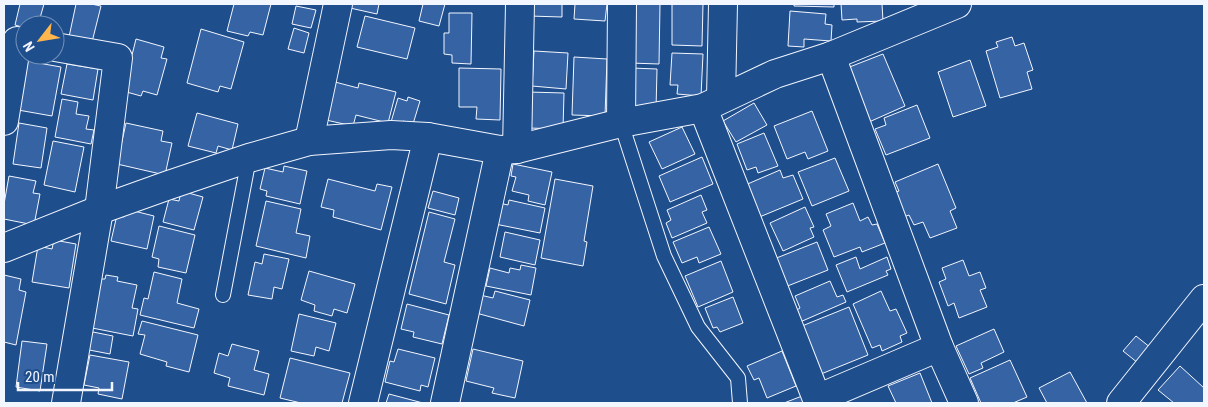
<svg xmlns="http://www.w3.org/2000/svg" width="1208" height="407" viewBox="0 0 1208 407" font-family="'Roboto Condensed',sans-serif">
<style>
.building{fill:#3563a3;stroke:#f2f6ff}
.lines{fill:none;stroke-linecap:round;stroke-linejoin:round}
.lane-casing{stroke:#f2f6ff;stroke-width:16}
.street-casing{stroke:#f2f6ff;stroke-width:30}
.lane{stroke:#1f4e8c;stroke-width:14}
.street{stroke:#1f4e8c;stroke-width:28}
</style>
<rect width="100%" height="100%" fill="#1f4e8c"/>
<g class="building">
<polygon points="20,4 44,4 38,25 25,25 25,28 15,25"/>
<polygon points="76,4 91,4 101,6 92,42 69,37"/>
<polygon points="234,4 271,4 263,35 250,32 248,36 227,31"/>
<polygon points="351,4 379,4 377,14 350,8"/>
<polygon points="423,4 445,4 439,26 419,21"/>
<polygon points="529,4 562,4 562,17 529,16"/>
<polygon points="575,4 607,4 605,21 574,19"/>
<polygon points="631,4 660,4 659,64 630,63"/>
<polygon points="672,4 703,4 702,46 672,45"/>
<polygon points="794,4 834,4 834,7 794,6"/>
<polygon points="841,4 882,4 883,21 857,22 857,19 842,20"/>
<polygon points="296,6 316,10 311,28 292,24"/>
<polygon points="790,11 826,14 825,24 832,25 831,41 804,39 804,47 788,46"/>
<polygon points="449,13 472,13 471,64 452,63 452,55 444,54 444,33 449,33"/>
<polygon points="365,16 415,28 407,59 357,47"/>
<polygon points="294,28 309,33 304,53 288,49"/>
<polygon points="201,29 244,42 231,89 220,86 218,92 187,83"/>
<polygon points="1012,37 1015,46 1024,43 1033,70 1027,72 1032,89 1000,98 986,51 998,47 996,42"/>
<polygon points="136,39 164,47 161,58 167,59 157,95 143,91 141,96 123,91"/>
<polygon points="534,51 568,53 566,89 532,86"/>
<polygon points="672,53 703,54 701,96 677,94 678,85 670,85"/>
<polygon points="883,54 905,106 869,122 847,68"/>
<polygon points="574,57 607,59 605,116 572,115"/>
<polygon points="970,60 986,106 953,117 938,72"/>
<polygon points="27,61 61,67 52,116 18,110"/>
<polygon points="67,64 98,69 93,100 61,94"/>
<polygon points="459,68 501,69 500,120 476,119 477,107 459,107"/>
<polygon points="631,68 657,69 656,110 631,109"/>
<polygon points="335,82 358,88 359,83 396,92 388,123 356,115 353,126 326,120"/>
<polygon points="528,92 564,93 563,129 528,128"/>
<polygon points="408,97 420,101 413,124 403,121 401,125 391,122 398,98 407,101"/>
<polygon points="62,99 78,102 76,114 89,116 86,129 94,130 91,144 55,137"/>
<polygon points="754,103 767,125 736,142 723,121"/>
<polygon points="917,105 930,138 886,155 875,129 886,125 884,118"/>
<polygon points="812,111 828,151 808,159 805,152 787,159 774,126"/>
<polygon points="197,113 238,124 232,150 218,146 216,153 188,146"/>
<polygon points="19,123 47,128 41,168 13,164"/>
<polygon points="126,123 163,131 161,141 172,143 165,175 117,164"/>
<polygon points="682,127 695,154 662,169 649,142"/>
<polygon points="764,133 778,166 758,173 756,167 747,170 737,144"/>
<polygon points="53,141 84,147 75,192 44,185"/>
<polygon points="702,157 713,184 670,202 659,176"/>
<polygon points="835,158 849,191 812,206 798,172"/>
<polygon points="513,164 552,172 545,205 528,201 529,195 512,191 516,177 511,176"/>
<polygon points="938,164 956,208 950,211 957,228 930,238 923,222 914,225 909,215 901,218 891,194 899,191 895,182"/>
<polygon points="284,166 307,171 300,204 266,196 267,191 260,189 265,168 283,172"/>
<polygon points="780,170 783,178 793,175 803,199 757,218 743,186"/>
<polygon points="9,176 36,181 33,193 40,194 34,225 4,219 4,204"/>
<polygon points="328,179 375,191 377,184 392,187 381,230 333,217 334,210 321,207"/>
<polygon points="555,179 593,186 584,241 587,242 583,266 541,258"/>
<polygon points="181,191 203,197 194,230 163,222 169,199 179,201"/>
<polygon points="433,191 459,198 455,215 428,208"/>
<polygon points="701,195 707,210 702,212 707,223 672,238 666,223 671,220 667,210"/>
<polygon points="509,200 545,208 540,233 495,224 499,203 508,205"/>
<polygon points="266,201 301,209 296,233 310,236 306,258 256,246"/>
<polygon points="853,203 860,221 868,217 872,225 877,224 885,243 862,252 860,247 834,257 823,230 831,226 826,214"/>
<polygon points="805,207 814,227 810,228 814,237 783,251 770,223"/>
<polygon points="126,209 154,216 147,249 111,241 117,215 124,217"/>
<polygon points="429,212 455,219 444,262 455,265 446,304 409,294"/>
<polygon points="159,226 195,235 186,273 158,267 159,259 152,257"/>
<polygon points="709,227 721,254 699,263 697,257 682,263 673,242"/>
<polygon points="505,232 540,240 535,265 500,257"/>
<polygon points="54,240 76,244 69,288 32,282 38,246 52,249"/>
<polygon points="817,242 828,270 785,287 774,259"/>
<polygon points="264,254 289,259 282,289 274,287 272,299 248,295 255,262 262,264"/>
<polygon points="856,257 860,269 887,257 891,269 886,271 888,275 847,292 836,265"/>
<polygon points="963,260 969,276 980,272 986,288 980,290 987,307 959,318 954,303 948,306 939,282 946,279 942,268"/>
<polygon points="721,261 733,292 698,307 685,276"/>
<polygon points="521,265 536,268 531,295 486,286 490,268 509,273 510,268 520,270"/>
<polygon points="309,271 355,284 347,313 334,309 332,316 314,311 315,305 301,300"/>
<polygon points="154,272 182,279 177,303 199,309 194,328 140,315 144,298 148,299"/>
<polygon points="4,275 21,279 19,290 26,292 16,345 4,342"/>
<polygon points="106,275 118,277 117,281 137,285 132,308 138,309 133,336 87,327 101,279 105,279"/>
<polygon points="830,281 837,297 843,295 846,302 800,322 795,311 800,308 795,296"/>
<polygon points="495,291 530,300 524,326 476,313 480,295 493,298"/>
<polygon points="881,291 890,311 896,309 907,333 900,336 902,342 882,351 880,345 872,348 853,304"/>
<polygon points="733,297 743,323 720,332 717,327 713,328 705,308"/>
<polygon points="407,304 449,315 442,344 413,337 414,332 401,329"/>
<polygon points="849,307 868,355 821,374 802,326"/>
<polygon points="299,314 336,323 329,351 316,347 314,356 291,351"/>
<polygon points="142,321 198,335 189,372 166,366 167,362 140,354 145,335 138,334"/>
<polygon points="994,329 1004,352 981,363 983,368 969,374 956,346"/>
<polygon points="88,331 113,336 110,354 84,349"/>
<polygon points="1136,336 1151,348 1138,363 1123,351"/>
<polygon points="22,341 47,344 40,391 16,387"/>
<polygon points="232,344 259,351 254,370 269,374 264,395 228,386 230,378 214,373 219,353 228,356"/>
<polygon points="398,349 435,358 428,387 421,385 420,391 385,382 390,361 394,362"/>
<polygon points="473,349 523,361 515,398 492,393 494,388 466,381"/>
<polygon points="782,351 796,386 767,398 759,378 754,380 747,366"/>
<polygon points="90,355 129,362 122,399 98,394 99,388 84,385"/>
<polygon points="290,358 350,373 342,403 301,403 280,398"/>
<polygon points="1010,360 1027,397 1013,403 981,403 970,378"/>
<polygon points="1180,366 1204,388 1204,403 1174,403 1158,390"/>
<polygon points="1070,372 1087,403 1047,403 1039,388"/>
<polygon points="920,373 932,403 896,403 888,386"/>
<polygon points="389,394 423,403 386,403"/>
<polygon points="802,396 805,403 784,403"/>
</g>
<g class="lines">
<g class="lane-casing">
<g id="lane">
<polyline points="621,123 664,256 698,327 738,378 740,403"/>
<polyline points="223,295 249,158"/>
</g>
</g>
<g class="street-casing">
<g id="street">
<polyline points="55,47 118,58 99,210 66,403"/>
<polyline points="831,56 939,347 964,403"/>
<polyline points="721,98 723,4"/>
<polyline points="703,108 817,399 939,347"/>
<polyline points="4,121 17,41"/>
<polyline points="621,123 622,4"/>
<polyline points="309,141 338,4"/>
<polyline points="517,149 520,4"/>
<polyline points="4,248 99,210 169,185 249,158 309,141 391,135 428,137 500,150 517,149 621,123 703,108 775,74 831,56 957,4"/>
<polyline points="363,403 428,137"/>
<polyline points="445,403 500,150"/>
<polyline points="1121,403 1204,299"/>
</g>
</g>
<use href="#lane" class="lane"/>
<use href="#street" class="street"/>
</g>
<rect width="1208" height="407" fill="none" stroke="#f2f6ff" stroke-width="10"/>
<g transform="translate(40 40) rotate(239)"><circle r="24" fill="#1f4e8c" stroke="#7391ba"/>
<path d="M0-4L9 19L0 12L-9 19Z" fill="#ffb74d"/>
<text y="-8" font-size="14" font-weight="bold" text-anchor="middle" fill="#f2f6ff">N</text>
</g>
<path d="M18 382v8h94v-8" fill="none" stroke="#f2f6ff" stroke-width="2.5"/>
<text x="25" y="382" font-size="15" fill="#f2f6ff" stroke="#1f4e8c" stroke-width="4" paint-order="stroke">20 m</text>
</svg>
